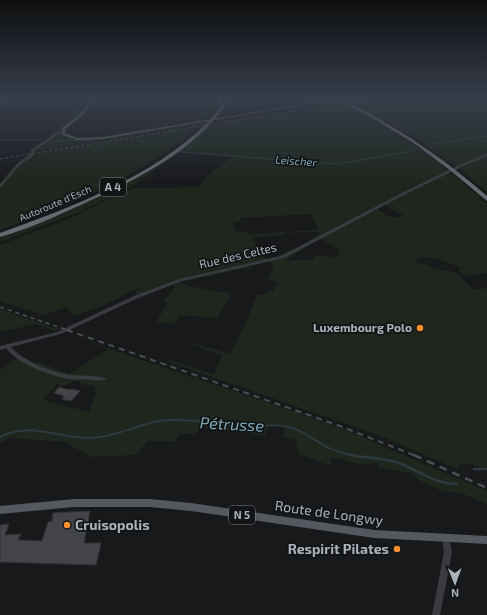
<svg xmlns="http://www.w3.org/2000/svg" width="487" height="615" viewBox="0 0 487 615" font-family="'Exo 2',sans-serif">
<style>
.green{fill:#1e261d;fill-rule:evenodd}
.lines{fill:none;stroke-linecap:round;stroke-linejoin:round}
.stream-far2{stroke:#2d3b40;stroke-width:1}
.stream-far1{stroke:#2d3b40;stroke-width:2}
.stream{stroke:#2d3b40;stroke-width:2.5}
.building{fill:#424448;stroke:#323337}
.minor{fill:#393b40;fill-rule:evenodd}
.major{fill:#54595f;fill-rule:evenodd}
.highway{fill:#646a71;fill-rule:evenodd}
.rail-far3{stroke:#4c5055;stroke-width:1;stroke-dasharray:3 2.5;stroke-linecap:butt}
.rail-far2{stroke:#4c5055;stroke-width:1.5;stroke-dasharray:4.5 3.5;stroke-linecap:butt}
.rail-far1{stroke:#4c5055;stroke-width:2;stroke-dasharray:6 5;stroke-linecap:butt}
.rail{stroke:#4c5055;stroke-width:2.5;stroke-dasharray:8 6;stroke-linecap:butt}
.poi-dot{fill:#ff8f2c;stroke:#131416;stroke-width:1.5}
.labels{text-anchor:middle;stroke-width:3.5;stroke-linejoin:round;paint-order:stroke}
.far-street-label{font-size:10px;fill:#a9b2bb;stroke:#131416}
.far-water-label{font-size:11px;font-style:italic;fill:#7ea9b9;stroke:#131416}
.shield{fill:#131416;stroke:#7c838a;stroke-width:1}
.shield-label{font-size:11px;font-weight:bold;fill:#a9b2bb}
.street-label{font-size:12px;fill:#a9b2bb;stroke:#131416}
.poi-label{font-size:12px;font-weight:bold;fill:#a9b2bb;stroke:#131416;text-anchor:end}
.near-street-label{font-size:14px;fill:#a9b2bb;stroke:#131416}
.near-poi-label{font-size:14px;font-weight:bold;fill:#a9b2bb;stroke:#131416;text-anchor:start}
.near-water-label{font-size:16px;font-style:italic;fill:#7ea9b9;stroke:#131416}
</style>
<rect width="100%" height="100%" fill="#18191b"/>
<g class="green">
<path d="M214,98H219V100C176,163 70,206 0,230V184L11,169L28,155L189,127L192,126L27,153L40,145L77,114H68C77,113 82,107 90,106C84,114 68,124 67,131C73,139 84,138 93,138L195,121L202,112H206Z"/>
<polygon points="346,98 362,98 351,99 356,101 377,98 487,98 487,192 458,168 417,139"/>
<path d="M339,104L349,111L341,104H346C398,131 444,164 487,204V273L465,276L458,271L460,267C447,263 426,252 413,261L430,266L429,267L456,273L474,290L487,288V470L472,464L459,465L457,469L378,435L166,361L169,360L214,374L222,355L193,345V343L230,354L244,326L257,295H262L268,291H273L278,282L267,280L274,266L270,262L248,266L253,267L249,269L239,288L248,269L246,268L178,283L204,289L234,294L229,293L230,297L217,318L180,315L175,324L156,322L168,303L164,302L175,286L172,283L136,297V291L149,283L106,304L74,316L66,307L43,315L0,301V245L73,217L127,190L137,188L198,187L213,171L232,157L179,152L136,184L117,194L82,211L0,242V238L97,198L139,175L175,152L209,125ZM384,205L403,215C395,221 384,214 377,209ZM311,214L318,230L249,234L243,231H235L233,222L240,221V218ZM320,232L321,233L297,248L270,259L266,258L252,238L284,235V233ZM320,238L338,249L340,253L336,257L315,255L313,259L288,261L289,258Z"/>
<polygon points="0,309 52,327 60,329 54,331 36,324 0,332"/>
<path d="M66,332L125,354L339,427L487,491V504L461,493L444,492L418,480L412,473L378,468L377,463L359,464L331,457V466L298,454L296,440L283,437L285,426H268L265,436L202,427L194,434H180L175,442L148,441L135,455L91,457L65,442L10,438L0,443V370L18,357L35,364L38,362L69,374L108,349ZM78,380L81,386L86,384L94,386L96,393L89,412L43,400L57,384L63,386Z"/>
</g>
<g class="lines">
<g class="stream-far2">
<polyline points="0,140 41,140"/>
<polyline points="51,141 94,140"/>
<polyline points="434,144 487,136"/>
<polyline points="98,145 110,143"/>
<polyline points="179,152 338,164 412,151"/>
</g>
<path class="stream-far1" d="M0,437C30,421 60,439 92,438C116,437 136,425 159,421C186,417 214,425 241,426C255,427 270,424 284,426C300,428 313,440 327,447C336,452 346,454 356,456"/>
<g class="stream">
<path d="M350,455C366,458 383,458 399,463C419,471 435,484 457,484"/>
<polyline points="474,469 487,469"/>
</g>
</g>
<g class="building">
<polygon points="59,387 69,390 70,389 80,391 71,401 62,399 64,396 54,393"/>
<polygon points="90,511 84,543 101,543 96,565 0,562 0,525 9,524 5,535 21,534 18,540 42,541 48,522 52,521 53,513"/>
</g>
<g class="lines">
<g class="minor">
<polygon points="62,131 63,132 63,133 57,135 34,151 33,156 21,164 1,187 0,187 0,184 19,162 30,155 31,150 55,133"/>
<path d="M487,154V156L461,167L404,195L284,258L182,281L138,298L61,334L11,347C21,360 54,373 70,375C82,376 94,375 105,378L106,379L105,380C101,381 97,380 93,380C85,379 78,380 70,379C53,377 16,363 6,348L0,350V346L57,332L134,296L179,279L281,256L402,193L459,165Z"/>
<polygon points="446,535 449,537 452,552 440,615 432,615 444,552 442,539 443,537"/>
</g>
<g class="major">
<polygon points="0,98 13,98 0,100"/>
<polygon points="93,98 96,98 83,115 65,129 65,133 77,138 103,137 339,98 345,98 103,139 77,140 62,135 62,128 81,113"/>
<polygon points="74,499 150,499 191,503 374,530 487,536 487,544 374,538 191,511 150,507 74,507 0,514 0,506"/>
</g>
<g class="highway">
<polygon points="219,98 223,98 221,105 219,106 217,105"/>
<path d="M227,98H231C225,106 219,115 212,122C179,160 119,188 74,208C50,219 25,230 0,237V233C72,207 153,177 208,122C215,114 221,106 227,98Z"/>
<path d="M335,98C344,97 355,106 363,110C408,134 449,163 487,196V201L451,171L415,144L376,120Z"/>
</g>
<polyline class="rail-far3" points="0,159 372,98"/>
<polyline class="rail-far2" points="0,307 70,331"/>
<polyline class="rail-far1" points="67,330 340,426 416,456"/>
<polyline class="rail" points="414,455 487,488"/>
</g>
<linearGradient id="sky" x2="0" y2="1"><stop stop-color="#0d0e0f"/><stop offset="0.53" stop-color="#373e4a"/><stop offset="1" stop-color="#373e4a" stop-opacity="0"/></linearGradient>
<rect width="487" height="184" fill="url(#sky)"/>
<g class="poi-dot">
<circle cx="420" cy="328" r="4"/>
<circle cx="67" cy="525" r="4"/>
<circle cx="397" cy="549" r="4"/>
</g>
<g class="labels">
<g class="far-street-label">
<text transform="translate(55 203) rotate(-23)" y="4">Autoroute d'Esch</text>
</g>
<g class="far-water-label">
<text transform="translate(296 161) rotate(4)" y="4">Leischer</text>
</g>
<g class="shield">
<rect x="100" y="178" width="26" height="18" rx="3"/>
<rect x="229" y="506" width="26" height="18" rx="3"/>
</g>
<g class="shield-label">
<text x="113" y="191">A 4</text>
<text x="242" y="519">N 5</text>
</g>
<g class="street-label">
<text transform="translate(238 256) rotate(-13)" y="4">Rue des Celtes</text>
</g>
<g class="poi-label">
<text x="412" y="332">Luxembourg Polo</text>
</g>
<g class="near-street-label">
<text transform="translate(329 513) rotate(8)" y="5">Route de Longwy</text>
</g>
<g class="near-poi-label">
<text x="75" y="530">Cruisopolis</text>
<text x="389" y="554" text-anchor="end">Respirit Pilates</text>
</g>
<g class="near-water-label">
<text transform="translate(232 424) rotate(3)" y="6">Pétrusse</text>
</g>
</g>
<g transform="translate(455 583) rotate(179)" stroke="#131416" stroke-width="3" paint-order="stroke">
<path d="M0-3L7 15L0 10L-7 15Z" fill="#a9b2bb"/>
<text y="-6" font-size="11" font-weight="bold" text-anchor="middle" fill="#a9b2bb">N</text>
</g>
</svg>
